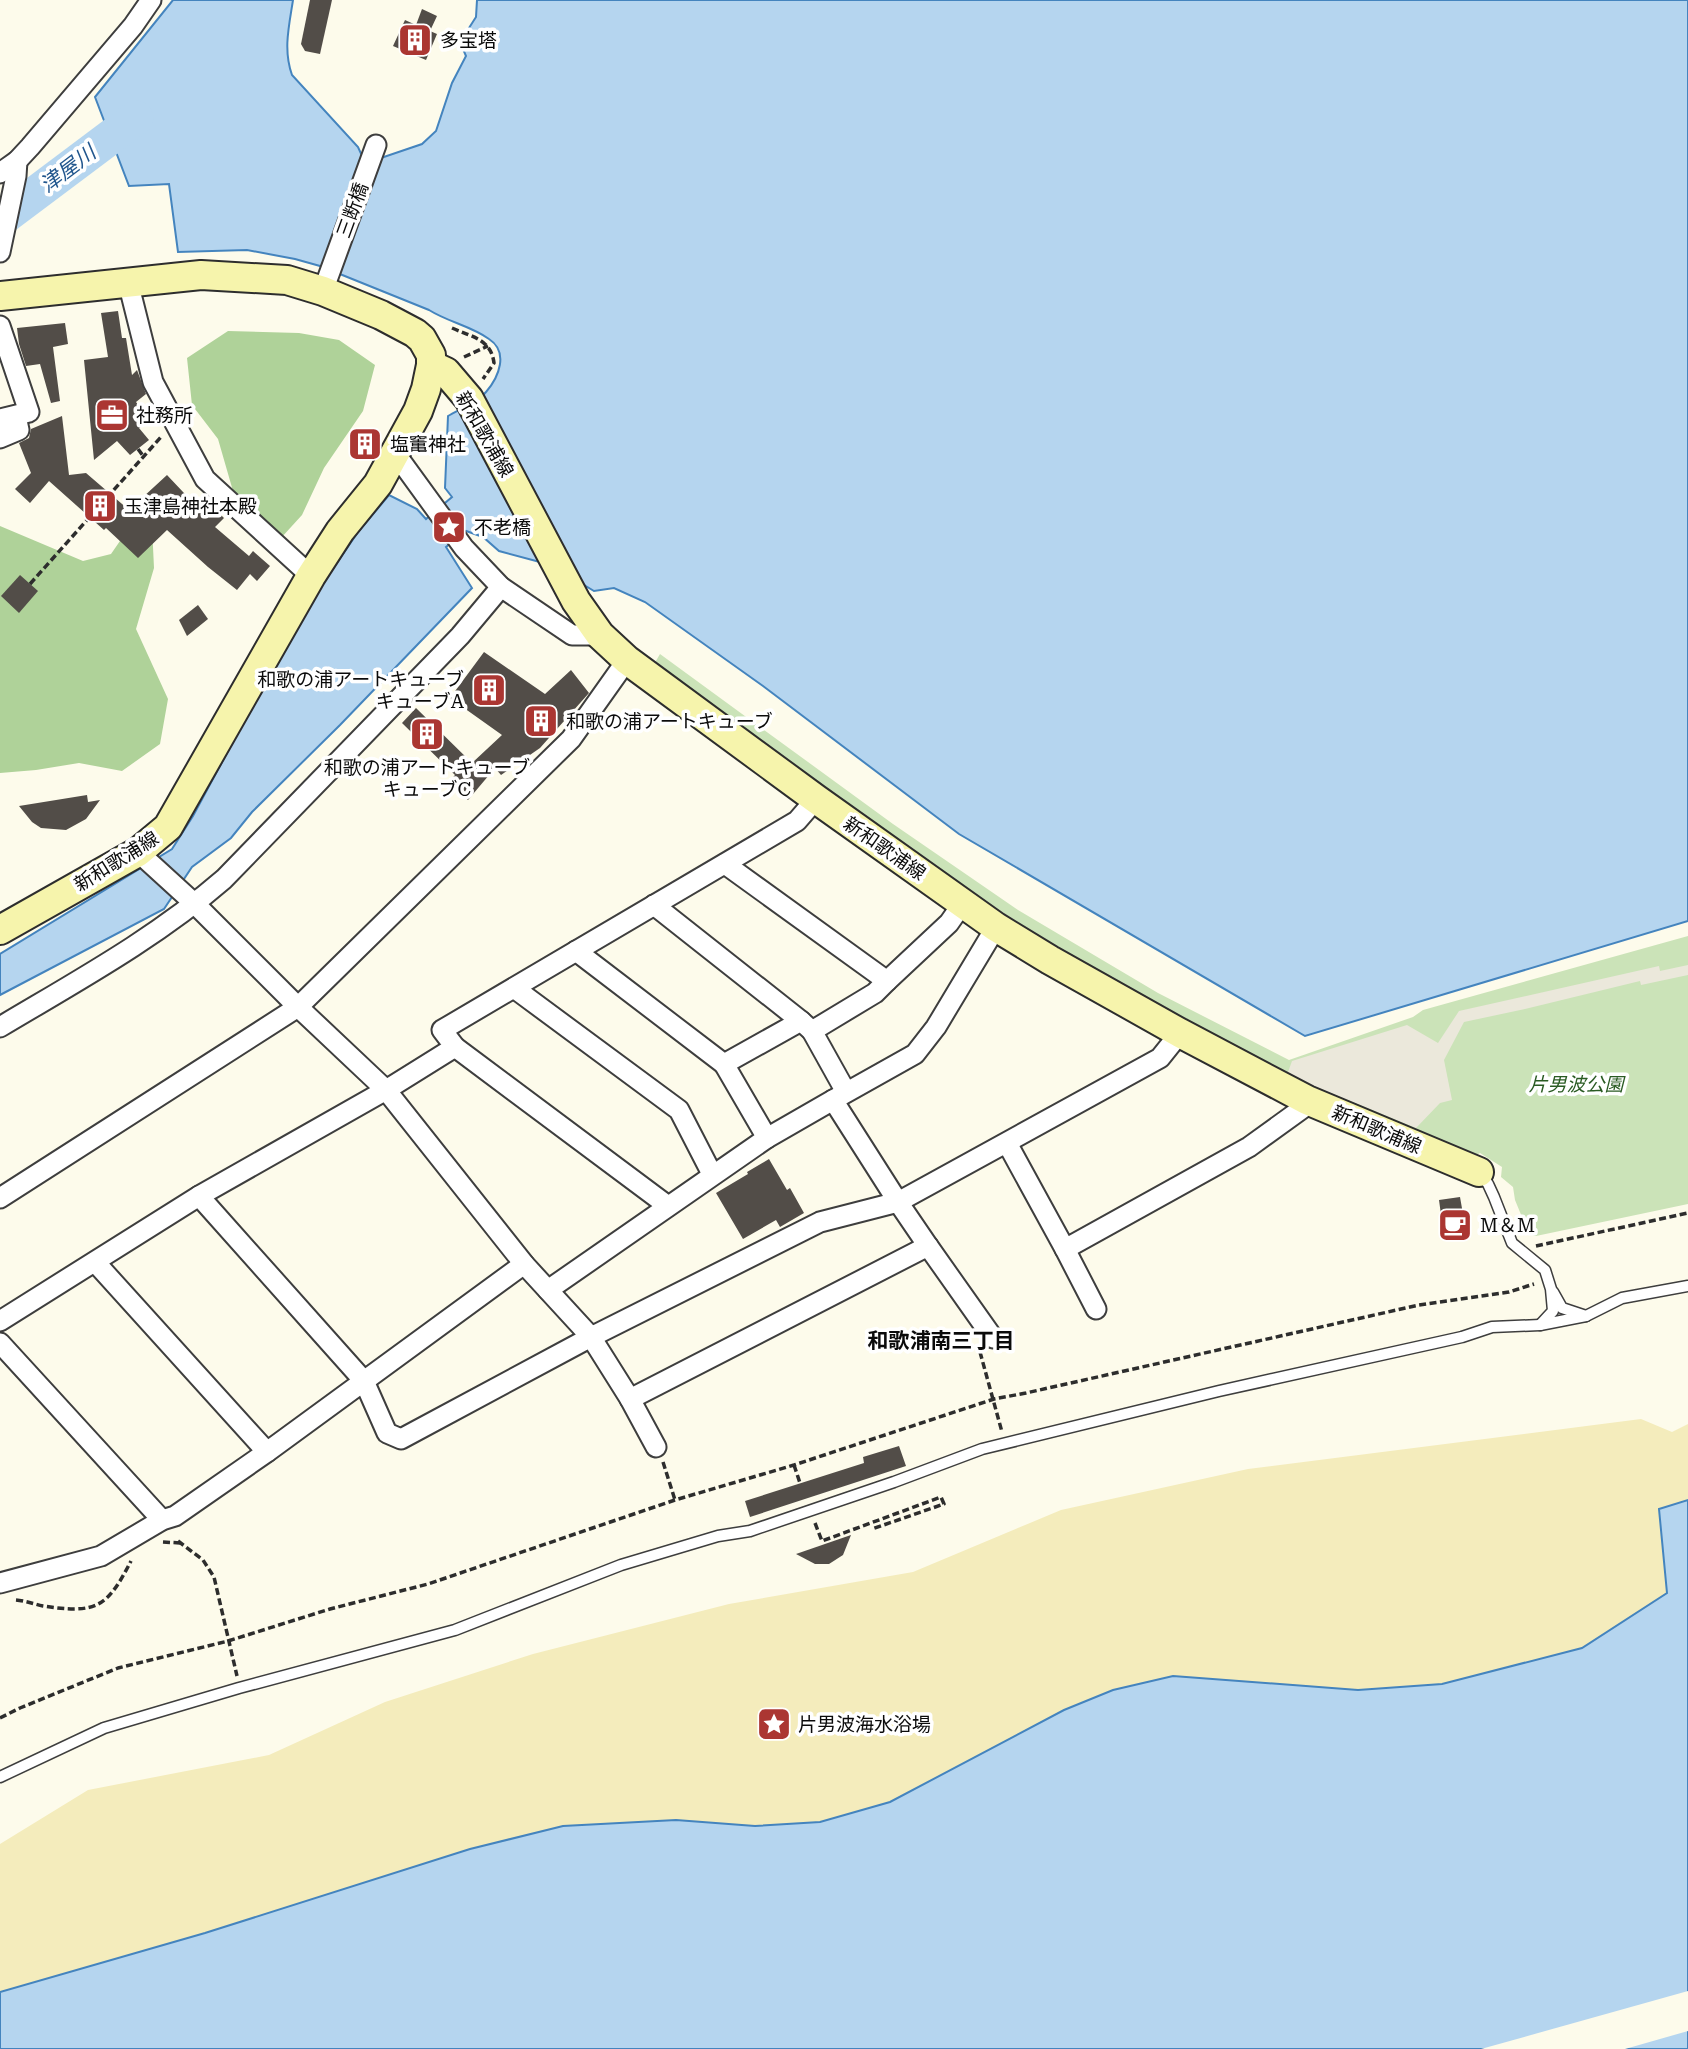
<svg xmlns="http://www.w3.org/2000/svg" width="1688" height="2049" viewBox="0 0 1688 2049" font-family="'Roboto Serif','Noto Sans JP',serif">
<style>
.green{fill:#cbe3b8}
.forest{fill:#afd299}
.sand{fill:#f4ecbc}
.plaza{fill:#ebe8db}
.water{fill:#b5d5ef;stroke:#4484be;stroke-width:2}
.pier{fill:#fdfbeb}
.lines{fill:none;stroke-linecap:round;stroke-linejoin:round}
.river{stroke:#b5d5ef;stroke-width:35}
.building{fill:#524d48}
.lane-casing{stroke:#3e3e3e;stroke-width:13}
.street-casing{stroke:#3e3e3e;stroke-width:23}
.secondary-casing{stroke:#2d2d2d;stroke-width:32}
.path{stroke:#2d2d2d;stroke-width:3.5;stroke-dasharray:7 3.5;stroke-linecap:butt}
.lane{stroke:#fff;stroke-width:10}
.street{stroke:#fff;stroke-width:19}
.secondary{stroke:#f6f4ac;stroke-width:28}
.labels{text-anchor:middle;stroke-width:7;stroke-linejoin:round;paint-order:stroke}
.poi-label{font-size:19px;fill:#0b0b0b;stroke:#fff;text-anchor:start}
.street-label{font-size:19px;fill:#0b0b0b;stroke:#fff}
.park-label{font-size:19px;font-style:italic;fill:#2a5b23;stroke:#fff}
.water-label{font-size:21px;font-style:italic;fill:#22578e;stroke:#fff}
.neighbourhood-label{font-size:21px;font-weight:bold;fill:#0b0b0b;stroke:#fff}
</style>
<rect width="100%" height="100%" fill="#fdfbeb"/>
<polygon class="green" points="660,654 893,824 1018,910 1158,993 1289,1060 1413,1017 1423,1010 1688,936 1688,1204 1536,1236 1529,1234 1515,1200 1513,1187 1501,1177 1502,1167 1480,1153 1474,1156 1282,1076 1055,946 966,889 653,666"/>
<g class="forest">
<polygon points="228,331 299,333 339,340 375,365 363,411 324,468 302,515 281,538 235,498 218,439 192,405 187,358"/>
<polygon points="0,526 83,561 111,554 129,528 152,526 154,568 136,629 168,699 160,744 122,771 79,763 36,770 0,773"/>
</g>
<polygon class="sand" points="1641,1419 1672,1432 1688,1424 1688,1665 995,1800 0,2023 0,1844 88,1790 269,1755 385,1702 533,1654 729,1604 913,1572 1061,1510 1248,1469"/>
<polygon class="plaza" points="1688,965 1688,975 1641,985 1640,981 1525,1009 1464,1022 1444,1060 1452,1100 1440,1103 1416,1128 1287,1075 1292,1061 1407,1025 1438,1043 1459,1011 1659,966 1660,971"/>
<g class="water">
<path d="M173,0H293C289,26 283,50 292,75L358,147L363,158L378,159L422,144L436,131L452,83L466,56L460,42L476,17L477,0H1688V921L1305,1036L959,834L763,686L645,602L614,588L594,591L551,565L499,551L483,537L466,531L446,547L472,588L340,725L252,812L231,838L192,867L164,909L0,995V954L172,849L193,816L300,617L358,532L389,495L417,509L426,519L452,497L445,488L448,416C460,409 477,402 486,392C499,377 509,352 489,339C471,326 448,322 429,310L320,266L295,259L247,250L178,252L169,184L129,186L95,97Z"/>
<polygon points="1688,1500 1688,2049 0,2049 0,1992 205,1933 470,1849 563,1826 676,1820 755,1826 820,1822 890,1802 1064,1710 1113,1690 1173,1676 1358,1690 1442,1684 1582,1648 1667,1593 1659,1509"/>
</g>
<polygon class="pier" points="1688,1991 1688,2031 1625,2049 1481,2049"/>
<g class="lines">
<polyline class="river" points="0,220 136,118"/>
</g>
<g class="building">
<polygon points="310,0 332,0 320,54 305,51 301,44"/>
<polygon points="422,9 437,16 430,31 437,34 426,60 393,46 405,20 416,25"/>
<polygon points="118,311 122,338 126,338 132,375 137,370 146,394 136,402 149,421 139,428 149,440 130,455 117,441 94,460 84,360 108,357 101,313"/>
<polygon points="65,323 68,344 53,347 60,401 51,403 40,364 26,366 19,344 17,328"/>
<polygon points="62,416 69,475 86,473 129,510 167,475 200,510 208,502 224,518 215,527 249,556 253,551 270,566 257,581 250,574 237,590 208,567 167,530 138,558 106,528 104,530 49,481 30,503 15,489 31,473 19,443 29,438 31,429"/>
<polygon points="364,431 378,441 366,457 352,446"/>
<polygon points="20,575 38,591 19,613 1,596"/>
<polygon points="198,605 208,619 187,636 179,620"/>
<polygon points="484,652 545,694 571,670 589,693 540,748 501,775 495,768 468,800 448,783 455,775 402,723 416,708 472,763 502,735 450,698"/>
<polygon points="87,795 88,802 100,800 86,819 66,830 41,828 32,822 19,806"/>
<polygon points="769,1159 787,1190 790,1188 804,1213 780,1227 776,1220 743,1239 716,1193 748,1174 747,1172"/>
<polygon points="1460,1197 1463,1214 1467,1213 1470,1232 1444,1237 1439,1200"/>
<polygon points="899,1446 906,1466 750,1517 745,1501 864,1463 863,1457"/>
<polygon points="851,1535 843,1555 829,1564 815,1564 796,1554"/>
</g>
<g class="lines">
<g class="lane-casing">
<g id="lane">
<polyline points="1480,1172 1488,1184 1494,1197 1512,1243 1545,1270 1551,1289 1553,1311 1540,1325 1586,1316"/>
<polyline points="1553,1292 1562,1308 1586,1316 1622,1298 1688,1286"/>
<polyline points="0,1777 104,1728 239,1688 455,1630 621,1565 718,1536 750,1531 894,1482 982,1449 1219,1391 1462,1337 1492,1327 1540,1325"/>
</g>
</g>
<g class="street-casing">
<g id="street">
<polyline points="0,173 17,161 30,147 133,26 151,0"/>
<polyline points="0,252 16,176 17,161"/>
<polyline points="128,282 153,382 205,479 311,576"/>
<polyline points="323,291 376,145"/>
<polyline points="0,326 29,412 0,419"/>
<polyline points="0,438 19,430 16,416"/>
<polyline points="501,587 572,635 600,635"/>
<polyline points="138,852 195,904 298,1007 386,1090 524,1264 591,1337 820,1222 898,1202 1160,1058 1180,1033"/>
<polyline points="725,864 887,981 949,923 963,903"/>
<polyline points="654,905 801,1021"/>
<polyline points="576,951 724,1064 801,1021 812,1031 875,993 887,981"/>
<polyline points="514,988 679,1110 712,1174"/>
<path d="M0,1027C77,981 156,938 224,879L460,636L501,587L464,548L395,453"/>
<polyline points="812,1031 846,1092"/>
<polyline points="455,1047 668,1206"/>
<polyline points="833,1100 915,1054 936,1027 996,927"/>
<polyline points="1007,1143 1065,1249 1249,1147 1303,1108 1307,1100"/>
<polyline points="199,1196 364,1381 387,1433 401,1439 591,1337 630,1399 656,1447"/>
<polyline points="0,1198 298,1007 571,739 627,660"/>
<polyline points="928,1246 993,1338"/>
<polyline points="1065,1249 1096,1309"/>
<polyline points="95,1262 267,1452"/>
<polyline points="548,1290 767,1138 724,1064"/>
<polyline points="0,1321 199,1196 386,1090 455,1047 442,1030 797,821 816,799"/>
<polyline points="0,1343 162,1520"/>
<polyline points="630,1399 928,1246 898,1202 833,1100 767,1138"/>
<polyline points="0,1583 101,1556 162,1520 175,1516 267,1452 524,1264"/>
</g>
</g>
<g class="secondary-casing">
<g id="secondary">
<polyline points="0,296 201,275 287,280 323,291 381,315 415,333 422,339 431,355 431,365 426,389 418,411 395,453 378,484 340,531 311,576 168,827 138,852 0,930"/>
<polyline points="431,365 446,372 469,399 576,601 600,635 627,660 816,799 996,927 1050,960 1180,1033 1307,1100 1479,1172"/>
</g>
</g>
<g class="path">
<path d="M452,328C472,337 491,339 494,363L483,379"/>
<polyline points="464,357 488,346"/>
<polyline points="138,449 144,457"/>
<polyline points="30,584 161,437"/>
<polyline points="1536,1246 1688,1213"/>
<polyline points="980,1352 1002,1432"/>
<polyline points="663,1462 675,1500"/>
<polyline points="794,1465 800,1483"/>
<polyline points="815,1523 822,1541 941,1497 944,1504 872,1529"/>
<polyline points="178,1541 203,1560 214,1577 237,1676"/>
<polyline points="163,1542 180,1543"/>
<path d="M16,1600C26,1601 34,1604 43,1606C96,1614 107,1608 131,1561"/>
<polyline points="0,1718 20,1708 118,1668 228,1641 330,1609 428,1584 675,1500 794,1465 994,1399 1026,1393 1419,1305 1509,1292 1534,1284"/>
</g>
<use href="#lane" class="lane"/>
<use href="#street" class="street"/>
<use href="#secondary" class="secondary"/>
</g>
<defs>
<g id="building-square" transform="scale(1.75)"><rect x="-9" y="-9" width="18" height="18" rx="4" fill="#ab3632" stroke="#fff"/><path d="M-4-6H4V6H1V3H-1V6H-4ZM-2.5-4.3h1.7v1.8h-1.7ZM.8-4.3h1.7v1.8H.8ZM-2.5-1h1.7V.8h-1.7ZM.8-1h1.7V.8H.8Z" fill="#fff"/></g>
<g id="office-square" transform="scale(1.75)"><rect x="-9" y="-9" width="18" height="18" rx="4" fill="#ab3632" stroke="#fff"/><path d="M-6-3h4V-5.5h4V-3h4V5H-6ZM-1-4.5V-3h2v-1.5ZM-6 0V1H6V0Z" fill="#fff"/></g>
<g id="sight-square" transform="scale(1.75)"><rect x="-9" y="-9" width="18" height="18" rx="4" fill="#ab3632" stroke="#fff"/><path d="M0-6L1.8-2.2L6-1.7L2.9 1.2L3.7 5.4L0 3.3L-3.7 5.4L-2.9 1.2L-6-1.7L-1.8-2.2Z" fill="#fff"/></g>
<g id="cafe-square" transform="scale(1.75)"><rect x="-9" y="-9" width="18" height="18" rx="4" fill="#ab3632" stroke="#fff"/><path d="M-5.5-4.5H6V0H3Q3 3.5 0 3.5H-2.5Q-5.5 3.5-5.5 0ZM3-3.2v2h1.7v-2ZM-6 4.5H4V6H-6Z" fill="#fff"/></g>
</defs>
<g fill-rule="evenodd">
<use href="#building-square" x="415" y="40"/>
<use href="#office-square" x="112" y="415"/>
<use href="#building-square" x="365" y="444"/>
<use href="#building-square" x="100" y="506"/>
<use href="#sight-square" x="449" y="527"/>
<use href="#building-square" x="489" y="690"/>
<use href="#building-square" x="541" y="721"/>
<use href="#building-square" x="427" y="734"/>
<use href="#cafe-square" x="1455" y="1225"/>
<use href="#sight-square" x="774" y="1724"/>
</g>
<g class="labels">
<g class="poi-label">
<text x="440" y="47">多宝塔</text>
<text x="136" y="422">社務所</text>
<text x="390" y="451">塩竃神社</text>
<text x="124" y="513">玉津島神社本殿</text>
<text x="474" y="534">不老橋</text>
<text x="464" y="686" text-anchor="end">和歌の浦アートキューブ<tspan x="464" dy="22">キューブA</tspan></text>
<text x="566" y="728">和歌の浦アートキューブ</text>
<text x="427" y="774" text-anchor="middle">和歌の浦アートキューブ<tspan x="427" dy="22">キューブC</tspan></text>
<text x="1480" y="1232">M＆M</text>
<text x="798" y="1731">片男波海水浴場</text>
</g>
<g class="street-label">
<text transform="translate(352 210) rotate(-70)" y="7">三断橋</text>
<text transform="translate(485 434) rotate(60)" y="7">新和歌浦線</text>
<text transform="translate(885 848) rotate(35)" y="7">新和歌浦線</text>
<text transform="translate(116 861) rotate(-32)" y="7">新和歌浦線</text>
<text transform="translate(1377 1129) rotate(23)" y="7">新和歌浦線</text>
</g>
<g class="park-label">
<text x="1576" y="1091">片男波公園</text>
</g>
<g class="water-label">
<text transform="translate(68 169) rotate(-37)" y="7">津屋川</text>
</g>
<g class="neighbourhood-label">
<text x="941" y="1348">和歌浦南三丁目</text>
</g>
</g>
</svg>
